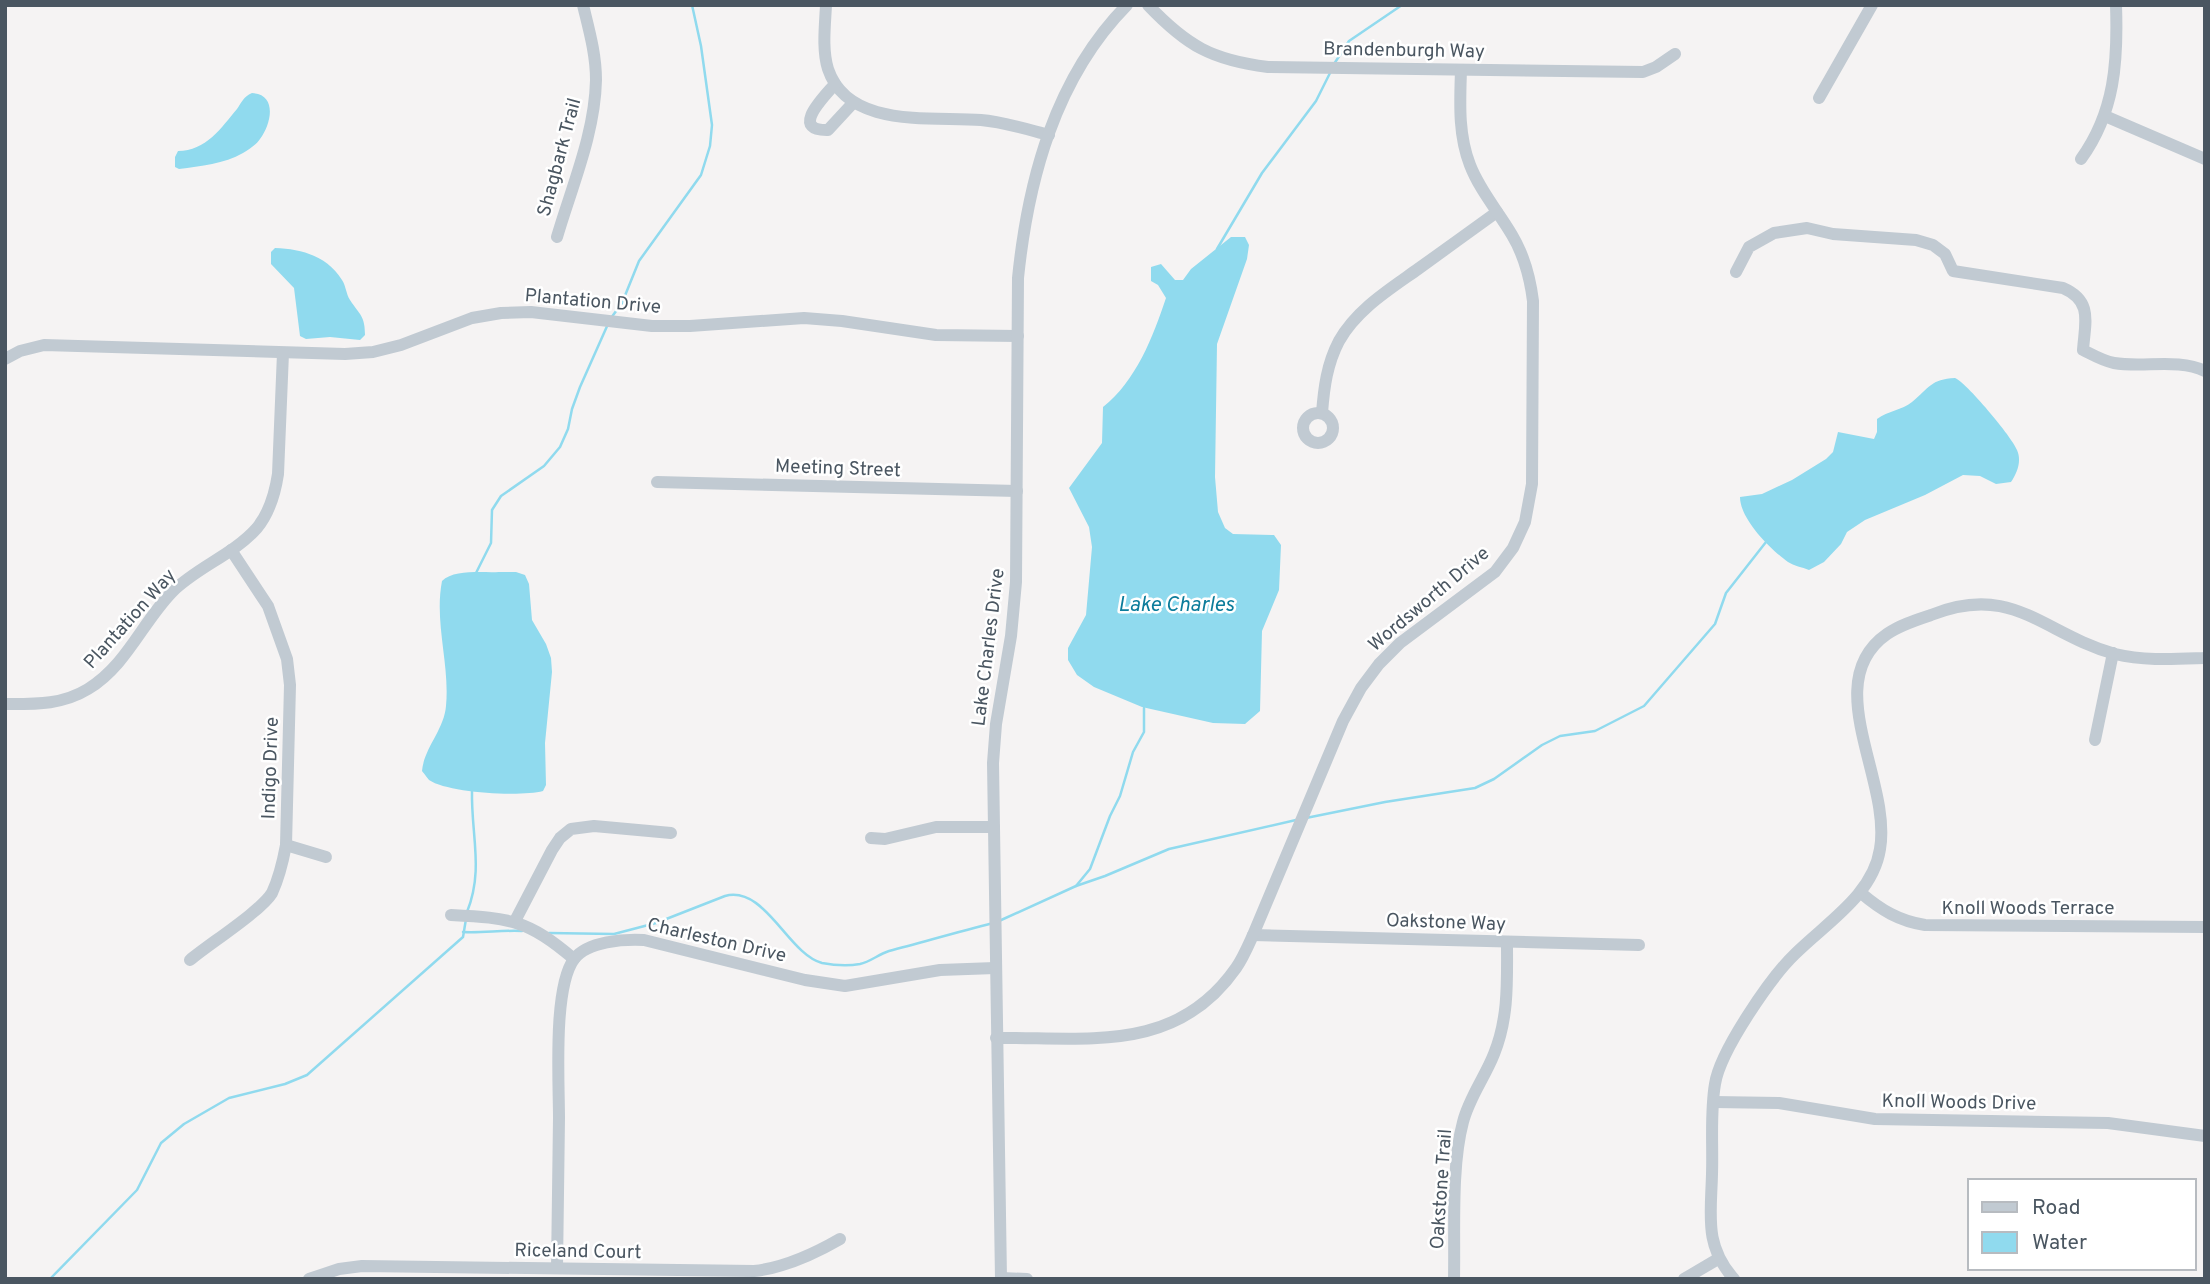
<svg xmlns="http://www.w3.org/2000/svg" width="2210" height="1284" viewBox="0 0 2210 1284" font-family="Overpass,sans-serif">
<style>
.water{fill:#90daee}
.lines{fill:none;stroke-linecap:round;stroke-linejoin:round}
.stream{stroke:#90daee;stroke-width:2.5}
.minor{stroke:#c1cad2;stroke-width:12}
.labels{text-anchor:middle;stroke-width:5;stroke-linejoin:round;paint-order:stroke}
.street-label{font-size:19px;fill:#4a5661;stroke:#fff}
.water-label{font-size:21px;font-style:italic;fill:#0c7c9b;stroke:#fff}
</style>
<rect width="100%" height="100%" fill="#f5f3f3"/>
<g class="water">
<path d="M252,93C278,94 271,125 260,139C256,145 249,149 243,153C224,164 201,166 179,169L175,167V157L178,151C206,151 221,128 237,109C242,102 243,97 252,93Z"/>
<path d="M1231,237H1245L1249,245L1247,259L1217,344L1215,477L1218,512L1225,528L1233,534L1274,535L1281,545L1279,590L1262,631L1260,711L1245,724L1213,723L1142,707L1094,687L1077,675L1068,660V648L1086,615L1092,547L1089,527L1069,488L1102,443L1103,407C1136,381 1153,337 1166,298L1158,285L1151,281V267L1161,264L1175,280H1183L1191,269Z"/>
<path d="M275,248C302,249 327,256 342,280C346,286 346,294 350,300C360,315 365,316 365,335L360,340L330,337L306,339L300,336L294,288L271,264V252Z"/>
<path d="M1955,378C1965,381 2013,438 2017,450C2022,461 2017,473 2011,482L1996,484L1980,476L1963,475L1925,495L1865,520L1847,532L1841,544L1824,562L1809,570C1802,567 1794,566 1788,562C1770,549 1740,519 1740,497L1762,494L1792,480L1826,459L1833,452L1838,432L1874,439L1877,432V419C1888,411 1902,410 1912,402C1929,388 1931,379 1955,378Z"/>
<path d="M499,572H516L525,575L529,584L532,620L546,644L551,658L552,672L545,743L546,785L543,791C520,797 448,793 429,780C428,779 423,772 422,771C424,748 444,730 446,706C450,664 434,623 442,581C454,569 483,573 499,572Z"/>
</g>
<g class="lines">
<g class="stream">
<polyline points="1334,64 1349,41 1402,5"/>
<polyline points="1217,249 1262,173 1316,101 1330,73"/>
<polyline points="611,318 622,303 639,261 701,175 710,146 712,125 701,46 692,5"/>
<polyline points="476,573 491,543 492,510 501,496 544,466 560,447 568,429 572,409 580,387 608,324"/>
<polyline points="1306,818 1385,802 1475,788 1494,779 1542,745 1560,736 1595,731 1644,706 1715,624 1726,593 1766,542"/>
<polyline points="1076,886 1090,869 1110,816 1120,796 1133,752 1144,732 1144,708"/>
<path d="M467,912C484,870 471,835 472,791"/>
<polyline points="999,921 1076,886 1105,876 1169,849 1296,820"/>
<path d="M463,932C483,933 502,930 522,931"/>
<path d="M549,933L614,934L656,923L725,896C765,885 788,954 822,963C833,965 848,966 860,964C870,962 879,954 889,951C923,942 958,932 993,923"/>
<polyline points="50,1279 137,1190 161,1143 184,1124 229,1098 285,1084 307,1075 463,937 466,919"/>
</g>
<g class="minor">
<path d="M826,5C825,26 822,50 828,69C848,129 931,116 981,120C1004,122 1026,129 1049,135"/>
<path d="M1148,5C1187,46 1212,60 1268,67L1643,72L1656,67L1675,54"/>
<path d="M835,84C826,95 788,131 828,130L853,103"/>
<polyline points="1819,98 1872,5"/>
<polyline points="2105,116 2205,159"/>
<path d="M2081,159C2115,112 2118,61 2116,5"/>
<path d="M557,237C572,186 595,133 596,80C596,54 589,30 583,5"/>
<path d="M1736,272L1749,247L1774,233L1807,228L1833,234L1916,240L1933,245L1945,254L1953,271L2063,288C2093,301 2085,322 2083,350C2093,355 2103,361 2114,363C2143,368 2178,358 2205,371"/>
<polyline points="5,359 20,351 44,345 345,354 373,352 401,345 472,318 501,313 531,312 652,326 690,326 804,318 842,321 936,335 1018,336"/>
<circle cx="1318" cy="428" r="15"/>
<path d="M1322,413C1324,387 1327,364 1339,341C1357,309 1390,289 1418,269C1444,250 1471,231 1497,212"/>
<polyline points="657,482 1017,491"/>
<path d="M5,704C35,704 62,705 88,689C126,666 142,623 172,592C197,567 233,555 257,528C270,512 275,494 278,474L283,353"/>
<polyline points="2095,740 2113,653"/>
<polyline points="871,838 885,839 936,827 994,827"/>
<polyline points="286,845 326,857"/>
<path d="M1861,893C1881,910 1899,921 1925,925L2205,927"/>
<path d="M451,915C511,918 528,920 574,959"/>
<polyline points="515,921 552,850 560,838 571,829 594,826 671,833"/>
<polyline points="1253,935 1639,945"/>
<path d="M190,960C209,944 261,911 272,893C279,878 283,861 286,845L290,685L287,659L268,606L231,550"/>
<path d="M996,1038C1088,1037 1176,1054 1236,968C1243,958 1248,946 1253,935L1343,721L1361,688L1379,664L1400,643L1495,572L1513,548L1525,522L1532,484L1533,301C1530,277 1524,255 1512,235C1498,211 1480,191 1470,165C1458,134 1460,102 1461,70"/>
<polyline points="1714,1102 1779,1103 1875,1119 2108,1123 2205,1136"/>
<path d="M557,1268C558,1218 558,1168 559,1118C559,1081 553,988 574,959C588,941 624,939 644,940L805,980L845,986L940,970L995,968"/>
<polyline points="1001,1278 1027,1279"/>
<path d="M309,1279L339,1269L362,1266L754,1271C784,1268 814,1254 840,1239"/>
<path d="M1001,1279L993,763L996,724L1011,636L1016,582L1018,278C1028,180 1055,78 1127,5"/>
<path d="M1454,1279C1455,1232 1451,1166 1463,1122C1469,1098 1485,1077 1494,1054C1509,1017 1507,980 1507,942"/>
<polyline points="1684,1279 1718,1259"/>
<path d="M1734,1279C1704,1245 1711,1216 1712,1174C1713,1144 1710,1113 1715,1084C1720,1051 1771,977 1795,954C1826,923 1873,895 1880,849C1892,780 1818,682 1887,634C1900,625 1916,620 1931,615C2013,582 2043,634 2115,654C2144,661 2175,659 2205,658"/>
</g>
</g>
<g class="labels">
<g class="street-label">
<text transform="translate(1404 49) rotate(1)" y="7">Brandenburgh Way</text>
<text transform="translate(558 157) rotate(-75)" y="7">Shagbark Trail</text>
<text transform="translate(593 300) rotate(5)" y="7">Plantation Drive</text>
<text transform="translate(838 467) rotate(2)" y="7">Meeting Street</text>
<text transform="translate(1428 598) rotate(-40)" y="7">Wordsworth Drive</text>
<text transform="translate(129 618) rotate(-48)" y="7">Plantation Way</text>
<text transform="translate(987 647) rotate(-83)" y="7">Lake Charles Drive</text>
<text transform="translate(269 768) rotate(-88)" y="7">Indigo Drive</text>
<text x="2028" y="914">Knoll Woods Terrace</text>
<text transform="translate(1446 921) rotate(2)" y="7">Oakstone Way</text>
<text transform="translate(717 939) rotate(13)" y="7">Charleston Drive</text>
<text transform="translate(1959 1101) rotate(1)" y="7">Knoll Woods Drive</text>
<text transform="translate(1440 1189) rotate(-86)" y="7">Oakstone Trail</text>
<text transform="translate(578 1250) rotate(1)" y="7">Riceland Court</text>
</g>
<g class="water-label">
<text x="1176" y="611">Lake Charles</text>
</g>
</g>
<rect width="2210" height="1284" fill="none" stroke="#4a5661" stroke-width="14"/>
<rect x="1968" y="1179" width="228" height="91" fill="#ffffff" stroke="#b7bbc0" stroke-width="2"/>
<rect x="1982" y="1202" width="35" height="10" fill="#c1cad2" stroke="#b7bbc0" stroke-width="2"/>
<text x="2032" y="1214" font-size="21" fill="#4a5661">Road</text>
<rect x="1982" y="1232" width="35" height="21" fill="#90daee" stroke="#b7bbc0" stroke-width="2"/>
<text x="2032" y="1249" font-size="21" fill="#4a5661">Water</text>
</svg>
